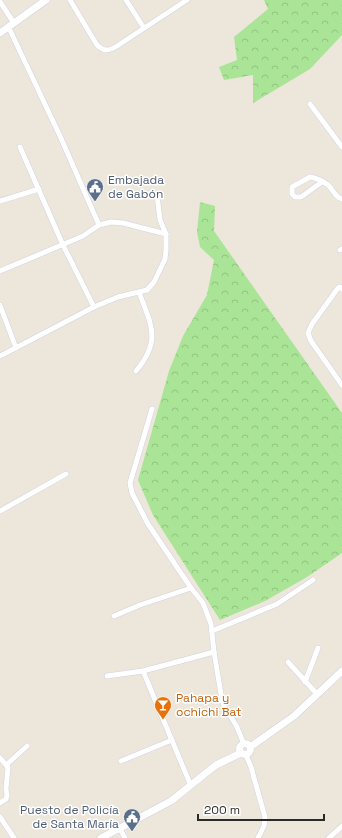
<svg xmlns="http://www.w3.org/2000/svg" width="342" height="838" viewBox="0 0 342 838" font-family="'Space Grotesk',sans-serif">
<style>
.forest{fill:url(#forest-crowns)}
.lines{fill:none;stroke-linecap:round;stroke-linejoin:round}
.street-casing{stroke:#d0d2e3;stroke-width:6}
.secondary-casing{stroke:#d0d2e3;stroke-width:8}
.street{stroke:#fff;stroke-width:5}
.secondary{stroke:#fff;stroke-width:7}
.labels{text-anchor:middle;stroke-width:3;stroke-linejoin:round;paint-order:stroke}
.service-label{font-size:12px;fill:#4e5e75;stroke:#fff;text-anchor:start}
.food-label{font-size:12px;fill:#c56008;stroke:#fff;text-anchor:start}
</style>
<defs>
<pattern id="forest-crowns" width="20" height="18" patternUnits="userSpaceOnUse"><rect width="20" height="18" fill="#aae496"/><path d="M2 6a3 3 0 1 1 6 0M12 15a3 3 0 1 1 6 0" fill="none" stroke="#92c481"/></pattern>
</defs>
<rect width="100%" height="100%" fill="#ece6db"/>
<g class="forest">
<polygon points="264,0 342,0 342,35 310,69 253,103 253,75 224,80 219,67 237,60 234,37 268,9"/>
<polygon points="200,202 215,206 214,231 342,413 342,553 307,577 265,601 220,620 153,515 138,480 169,371 183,336 207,295 214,260 200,247 197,232"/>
</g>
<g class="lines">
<g class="street-casing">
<g id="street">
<path d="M70,0L97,45C104,52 109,51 117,46L187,0"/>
<polyline points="126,0 144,28"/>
<polyline points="0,2 14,23"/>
<polyline points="310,104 342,147"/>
<path d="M322,182L301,197H295L292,194V187L310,177C316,178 323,181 328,185C334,190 334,197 342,199"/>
<polyline points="0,201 39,189"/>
<polyline points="99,225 111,222 123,223 166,234"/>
<polyline points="340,250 342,249"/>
<polyline points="0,271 83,236 99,225 60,136 8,26"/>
<polyline points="342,289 340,287 338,288 312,324 308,333 311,341 342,385"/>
<polyline points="0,305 16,348"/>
<polyline points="94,307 118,297 147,290 154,282 165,259 166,250 166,234 160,220 157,195"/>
<polyline points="0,356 94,307 63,245 20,147"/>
<path d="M136,371C162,340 151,325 139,292"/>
<polyline points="152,409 130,483 132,493 148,524 191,588 203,603 211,624 214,652 222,700 225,708 236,725 244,744"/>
<polyline points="0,511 66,474"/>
<polyline points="114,616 140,605 191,588"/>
<polyline points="212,631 277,604 313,580"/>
<polyline points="288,662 317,694"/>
<polyline points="143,671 191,786"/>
<polyline points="107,676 143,671 214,652"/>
<polyline points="305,682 318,648"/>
<polyline points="246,755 251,767 265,817 264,826 258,838"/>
<polyline points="0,758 8,767 6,789 7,796 6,799 0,803"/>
<polyline points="121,761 172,740"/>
<polyline points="6,765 27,746"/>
<polyline points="0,817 14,838"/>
<polyline points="120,829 125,838"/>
<polyline points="329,838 342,826"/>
</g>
</g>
<g class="secondary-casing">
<g id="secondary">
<polyline points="0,33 46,0"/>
<circle cx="245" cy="749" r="5.5"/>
<polyline points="250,747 294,716 342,671"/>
<polyline points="101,838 171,801 216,765 241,753"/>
</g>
</g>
<use href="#street" class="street"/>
<use href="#secondary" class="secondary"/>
</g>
<defs>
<g id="civic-pin" transform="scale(0.9)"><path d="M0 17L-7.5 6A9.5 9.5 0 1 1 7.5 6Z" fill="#5c6f8a" stroke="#fff"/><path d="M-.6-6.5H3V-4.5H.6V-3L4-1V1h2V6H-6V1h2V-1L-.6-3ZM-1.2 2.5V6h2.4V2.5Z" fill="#fff"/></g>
<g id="bar-pin" transform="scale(0.9)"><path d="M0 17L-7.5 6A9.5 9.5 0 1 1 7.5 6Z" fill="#e8710a" stroke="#fff"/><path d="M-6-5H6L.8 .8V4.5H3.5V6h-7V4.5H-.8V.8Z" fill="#fff"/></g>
</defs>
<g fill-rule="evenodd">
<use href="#civic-pin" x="95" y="187"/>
<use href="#bar-pin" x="163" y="705"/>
<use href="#civic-pin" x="132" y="817"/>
</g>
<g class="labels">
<g class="service-label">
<text x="108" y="184">Embajada<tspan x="108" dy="14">de Gabón</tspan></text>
<text x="119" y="814" text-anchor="end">Puesto de Policía<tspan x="119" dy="14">de Santa María</tspan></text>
</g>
<g class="food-label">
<text x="176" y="702">Pahapa y<tspan x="176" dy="14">ochichi Bat</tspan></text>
</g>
</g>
<path d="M198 814v6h126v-6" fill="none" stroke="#2a2a2a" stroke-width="2"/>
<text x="204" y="814" font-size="12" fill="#2a2a2a" stroke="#ffffff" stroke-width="3" paint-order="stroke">200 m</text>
</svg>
